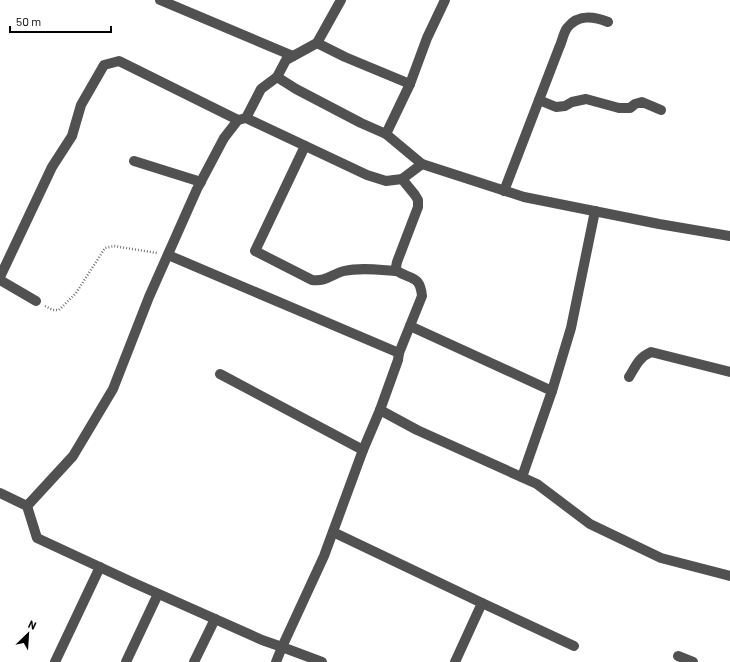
<svg xmlns="http://www.w3.org/2000/svg" width="730" height="662" viewBox="0 0 730 662" font-family="Barlow,sans-serif">
<style>
.lines{fill:none;stroke-linecap:round;stroke-linejoin:round}
.path{stroke:#737373;stroke-width:2.5;stroke-dasharray:1 2;stroke-linecap:butt}
.minor{stroke:#515151;stroke-width:10}
</style>
<rect width="100%" height="100%" fill="#fff"/>
<g class="lines">
<polyline class="path" points="45,306 53,310 59,310 76,293 105,248 114,246 157,253"/>
<g class="minor">
<polyline points="160,0 293,56"/>
<polyline points="317,43 345,57 410,84"/>
<polyline points="277,77 296,89 361,123 386,134 422,164"/>
<polyline points="539,100 556,107 565,106 572,102 586,99 619,108 630,108 635,104 642,102 661,110"/>
<polyline points="246,118 261,89 277,77 286,60 317,43 341,0"/>
<polyline points="386,134 410,84 427,38 445,0"/>
<path d="M305,146L255,251L312,280C326,282 332,274 344,271C361,267 380,270 397,271"/>
<polyline points="134,161 201,182"/>
<path d="M504,191L559,48C562,42 563,34 567,28C578,14 593,16 608,22"/>
<polyline points="168,255 399,353"/>
<polyline points="0,277 52,167 72,136 81,105 104,65 119,61 238,120"/>
<polyline points="0,280 36,301"/>
<polyline points="410,326 552,391 522,477"/>
<polyline points="220,374 363,450"/>
<path d="M629,377C636,366 638,358 651,352L730,372"/>
<polyline points="552,391 571,328 595,211"/>
<polyline points="380,410 417,430 537,484 590,524 661,558 730,576"/>
<polyline points="0,493 27,506 37,538 134,583 262,640 282,647 276,662"/>
<polyline points="27,506 73,456 113,389 149,297 197,189 224,138 238,120 246,118 367,175 386,181 402,179 422,164 524,197 659,224 730,236"/>
<polyline points="333,532 482,603 574,646"/>
<polyline points="678,656 693,662"/>
<polyline points="55,662 100,567"/>
<polyline points="126,662 158,594"/>
<polyline points="194,662 215,619"/>
<path d="M322,662L282,647L324,556L363,450L380,410L398,360L399,353L422,296C420,275 411,280 397,271L396,267L397,262L418,207V200L415,195L402,179"/>
<polyline points="455,662 482,603"/>
</g>
</g>
<g transform="translate(28 634) rotate(25)" stroke="#ffffff" stroke-width="3" paint-order="stroke">
<path d="M0-3L7 15L0 10L-7 15Z" fill="#000000"/>
<text y="-6" font-size="11" font-weight="bold" text-anchor="middle" fill="#000000">N</text>
</g>
<path d="M10 26v6h101v-6" fill="none" stroke="#000000" stroke-width="2"/>
<text x="16" y="26" font-size="12" fill="#000000" stroke="#ffffff" stroke-width="3" paint-order="stroke">50 m</text>
</svg>
